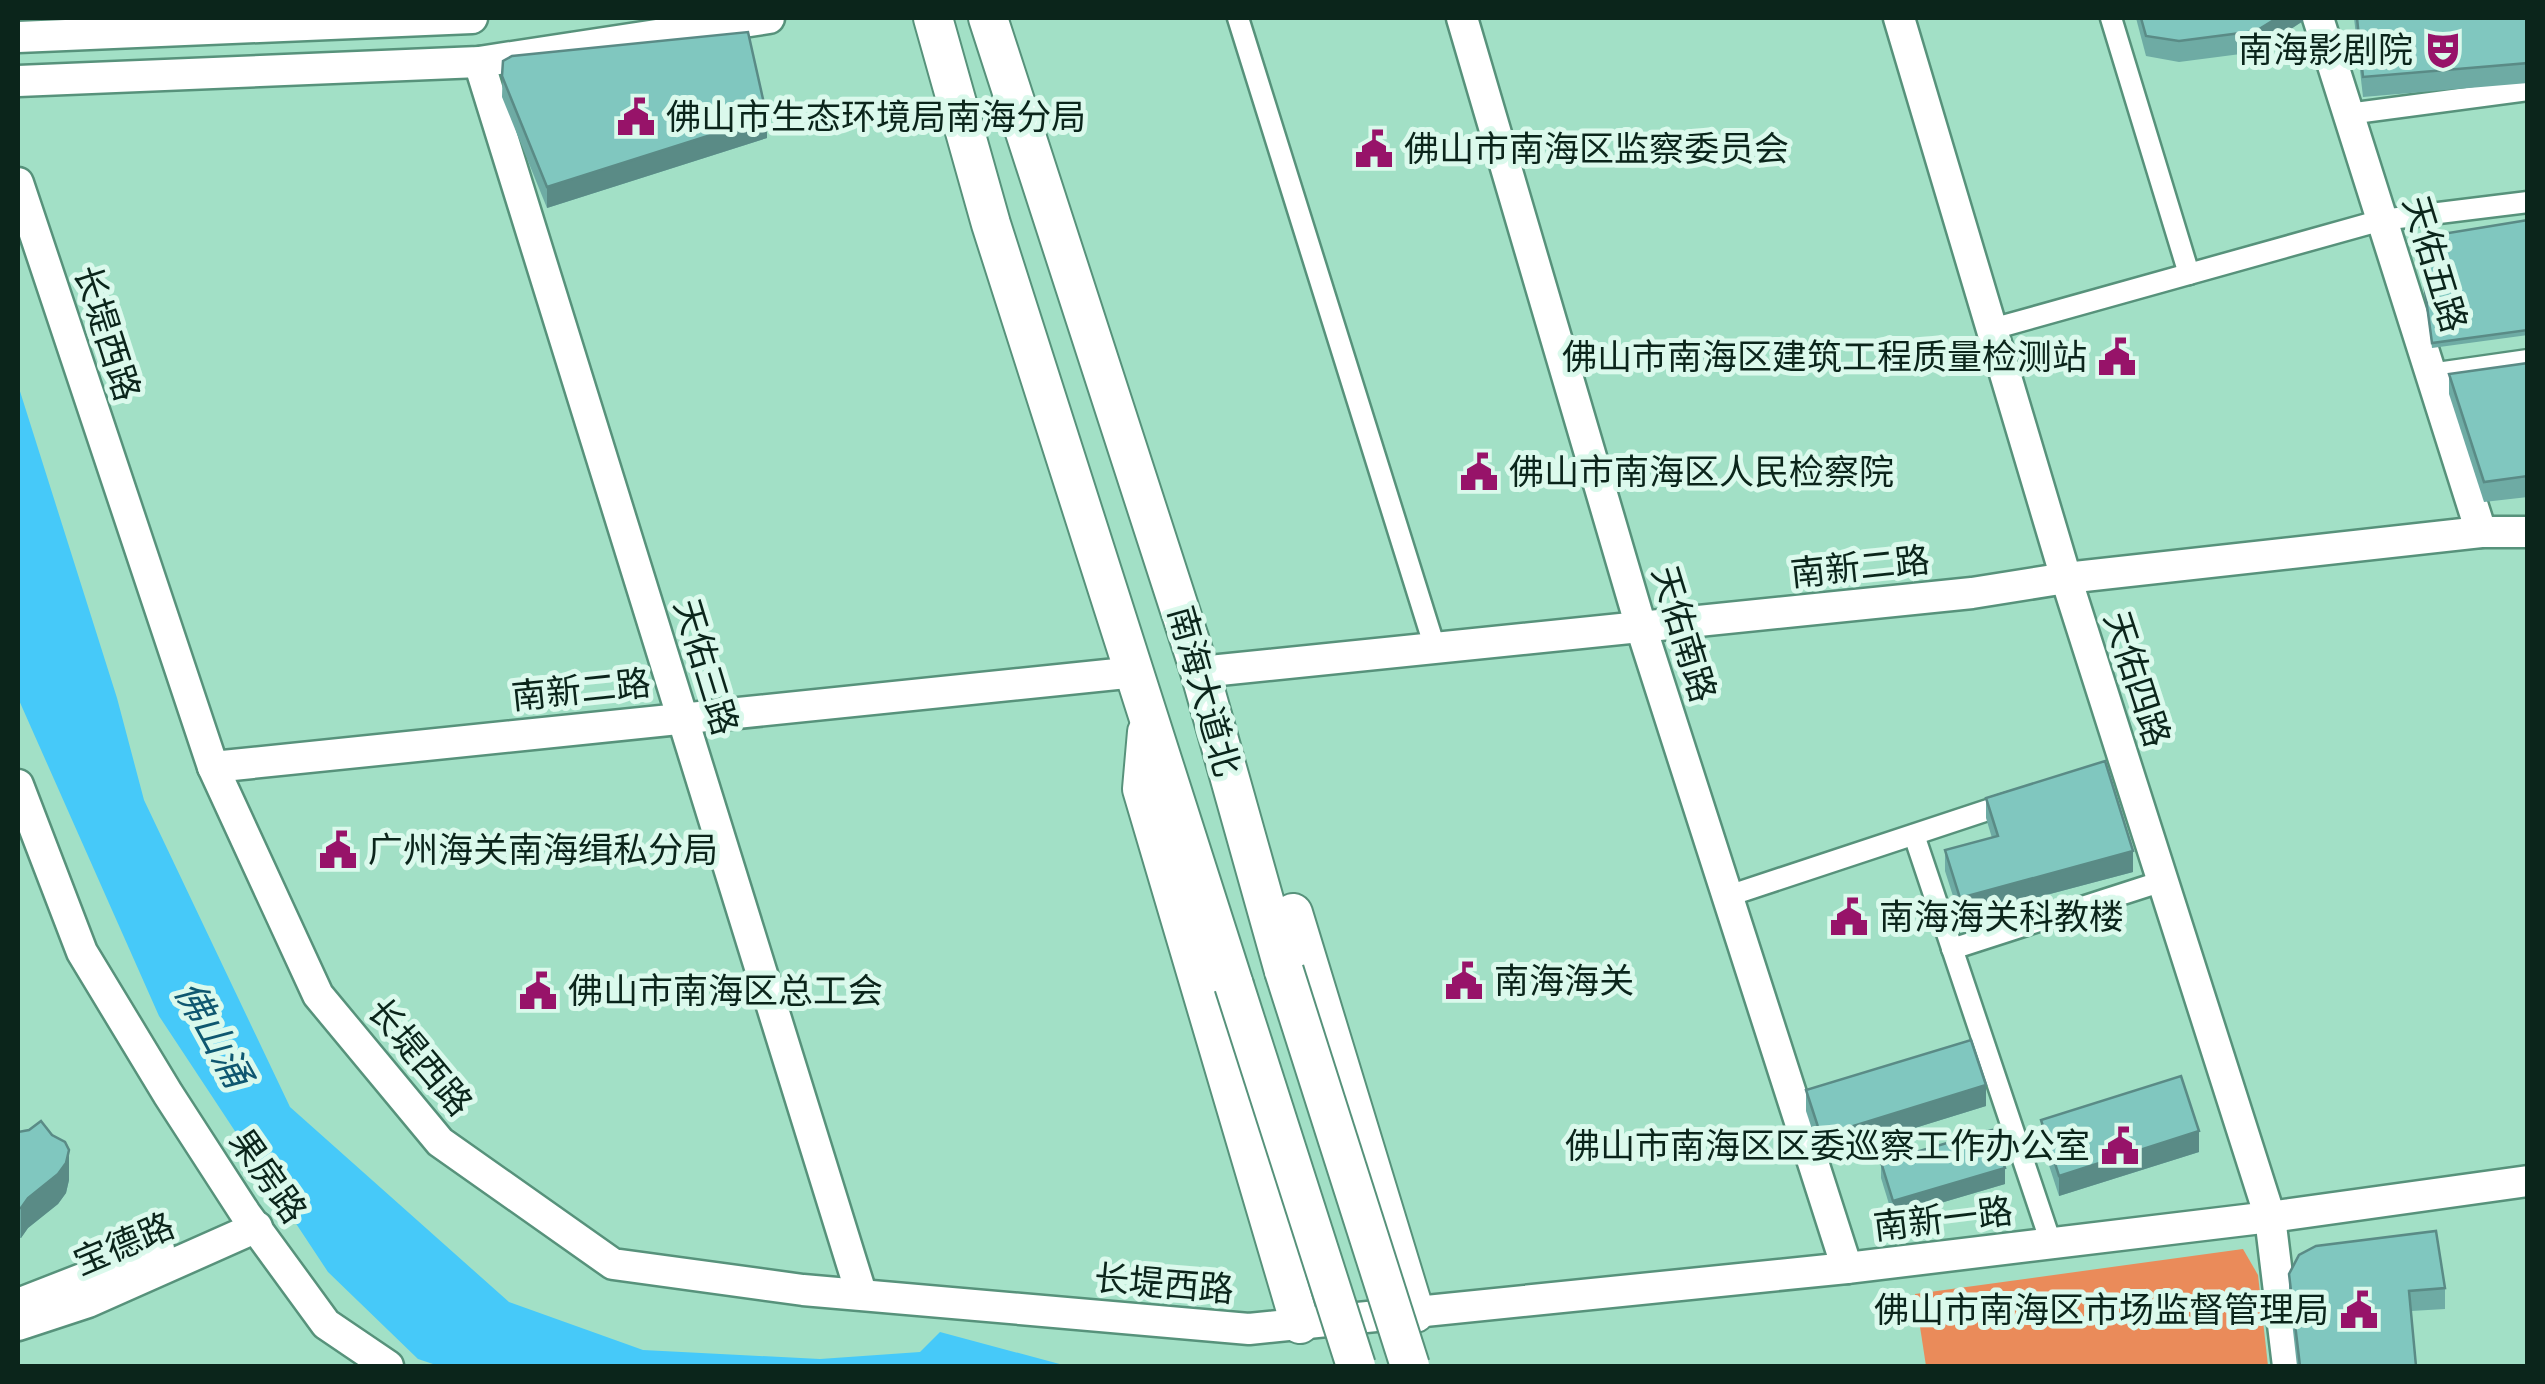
<svg xmlns="http://www.w3.org/2000/svg" width="2545" height="1384" viewBox="0 0 2545 1384" font-family="Overpass,'Noto Sans SC',sans-serif">
<style>
.green{fill:#ea8b5a}
.water{fill:#46c9f9}
.lines{fill:none;stroke-linecap:round;stroke-linejoin:round}
.street-casing{stroke:#57927b;stroke-width:25}
.secondary-casing{stroke:#57927b;stroke-width:35}
.highway-casing{stroke:#57927b;stroke-width:42}
.street{stroke:#fff;stroke-width:20}
.secondary{stroke:#fff;stroke-width:30}
.highway{stroke:#fff;stroke-width:38}
.highway-bridge-casing{stroke:#57927b;stroke-width:42;stroke-linecap:butt}
.highway-bridge{stroke:#fff;stroke-width:38}
.wall{fill:#6eaba4}
.shaded-wall{fill:#5a8b86}
.building{fill:#80c7bf;stroke:#5a8b86;stroke-width:2.5}
.labels{text-anchor:middle;stroke-width:10;stroke-linejoin:round;paint-order:stroke}
.poi-label{font-size:35px;fill:#0b251b;stroke:#dbf9ec;text-anchor:start}
.street-label{font-size:35px;fill:#0b251b;stroke:#dbf9ec}
.water-label{font-size:38px;font-style:italic;fill:#0f5770;stroke:#dbf9ec}
</style>
<rect width="100%" height="100%" fill="#a2e0c6"/>
<polygon class="green" points="2243,1249 2258,1275 2268,1366 1926,1366 1915,1294"/>
<polygon class="water" points="18,385 117,698 144,800 290,1107 509,1302 643,1350 820,1359 920,1352 940,1332 1067,1366 439,1366 418,1359 328,1272 159,1016 18,698"/>
<g class="lines">
<g class="street-casing">
<g id="street">
<polyline points="1238,18 1435,648"/>
<polyline points="2111,18 2189,274"/>
<polyline points="2348,114 2528,90"/>
<polyline points="1992,329 2382,220 2528,202"/>
<polyline points="2430,374 2528,360"/>
<polyline points="1914,835 2051,1243"/>
<polyline points="1728,896 2009,803"/>
<polyline points="1952,949 2163,881"/>
</g>
</g>
<g class="secondary-casing">
<g id="secondary">
<polyline points="1462,18 1641,627 1847,1268"/>
<polyline points="1899,18 2066,578 2270,1217 2288,1366"/>
<polyline points="2318,18 2481,532"/>
<polyline points="18,37 472,18"/>
<polyline points="479,62 861,1293"/>
<polyline points="18,81 479,62 769,18"/>
<polyline points="18,183 213,767 318,995 440,1142 613,1264 803,1290 1249,1329 1847,1268 2270,1217 2528,1181"/>
<polyline points="1200,672 1972,593 2066,578 2481,532 2528,532"/>
<polyline points="213,767 1136,672"/>
<polyline points="18,785 82,952 168,1094 245,1213 326,1324 388,1366"/>
<polyline points="18,1304 159,1249"/>
<polyline points="18,1325 88,1302 257,1227"/>
</g>
</g>
<g class="highway-casing">
<g id="highway">
<polyline points="933,18 991,224 1234,985"/>
<polyline points="988,18 1200,672 1284,971"/>
<polyline points="1147,732 1142,789 1300,1324"/>
<polyline points="1293,913 1415,1313"/>
</g>
</g>
<use href="#street" class="street"/>
<use href="#secondary" class="secondary"/>
<use href="#highway" class="highway"/>
<g class="highway-bridge-casing">
<g id="highway-bridge">
<polyline points="1284,971 1410,1366"/>
<polyline points="1234,985 1356,1366"/>
</g>
</g>
<use href="#highway-bridge" class="highway-bridge"/>
</g>
<g class="wall">
<polygon points="2136,18 2303,18 2303,21 2256,52 2179,62 2146,56"/>
<polygon points="2354,18 2528,18 2528,83 2363,97"/>
<polygon points="503,61 767,138 547,208 502,97"/>
<polygon points="2528,220 2528,335 2432,348 2418,243"/>
<polygon points="2528,363 2528,497 2484,502 2449,394 2449,374"/>
<polygon points="1986,798 2133,872 1960,918 1945,871 1945,850 1992,838 1986,818"/>
<polygon points="1806,1090 1986,1106 1821,1157 1806,1111"/>
<polygon points="2041,1120 2199,1152 2059,1196 2041,1141"/>
<polygon points="18,1132 69,1180 66,1193 58,1204 28,1228 21,1238 18,1238"/>
<polygon points="1881,1162 2005,1184 1893,1217 1881,1178"/>
<polygon points="2289,1274 2445,1288 2445,1309 2411,1311 2416,1366 2297,1366 2289,1295"/>
</g>
<g class="shaded-wall">
<polygon points="2277,18 2303,18 2303,21 2256,52 2256,31"/>
<polygon points="767,117 767,138 547,208 547,187"/>
<polygon points="2133,851 2133,872 1960,918 1960,898"/>
<polygon points="1986,1085 1986,1106 1821,1157 1821,1136"/>
<polygon points="2199,1131 2199,1152 2059,1196 2059,1176"/>
<polygon points="69,1150 69,1180 66,1193 58,1204 28,1228 21,1238 21,1208"/>
<polygon points="2005,1168 2005,1184 1893,1217 1893,1201"/>
</g>
<g class="building">
<polygon points="2141,18 2277,18 2256,31 2179,41 2146,36"/>
<polygon points="2357,18 2528,18 2528,63 2363,77"/>
<polygon points="748,32 767,117 547,187 502,76 503,61 512,56"/>
<polygon points="2528,220 2528,330 2432,343 2418,238"/>
<polygon points="2528,363 2528,476 2484,482 2449,374"/>
<polygon points="2105,761 2133,851 1960,898 1945,850 1998,836 1986,798"/>
<polygon points="1971,1040 1986,1085 1821,1136 1806,1090"/>
<polygon points="2181,1076 2199,1131 2059,1176 2041,1120"/>
<polygon points="41,1121 52,1135 65,1142 69,1150 66,1163 58,1174 28,1198 21,1208 18,1208 18,1132 29,1130"/>
<polygon points="1992,1130 2005,1168 1893,1201 1881,1162"/>
<polygon points="2436,1231 2445,1288 2409,1291 2416,1366 2300,1366 2289,1274 2299,1255 2316,1246"/>
</g>
<defs>
<g id="theatre-bare" transform="scale(3)"><path d="M-5-5.5Q0-4 5-5.5V0Q5 5 0 6Q-5 5-5 0ZM-3.3-2.5H-1v1.5H-3.3ZM1-2.5H3.3v1.5H1ZM-2.8 1Q0 5.5 2.8 1Z" fill="#971369" stroke="#dbf9ec" stroke-width="2.5" paint-order="stroke"/></g>
<g id="civic-bare" transform="scale(3)"><path d="M-.6-6.5H3V-4.5H.6V-3L4-1V1h2V6H-6V1h2V-1L-.6-3ZM-1.2 2.5V6h2.4V2.5Z" fill="#971369" stroke="#dbf9ec" stroke-width="2.5" paint-order="stroke"/></g>
</defs>
<g fill-rule="evenodd">
<use href="#theatre-bare" x="2443" y="50"/>
<use href="#civic-bare" x="636" y="117"/>
<use href="#civic-bare" x="1374" y="149"/>
<use href="#civic-bare" x="2117" y="357"/>
<use href="#civic-bare" x="1479" y="472"/>
<use href="#civic-bare" x="338" y="850"/>
<use href="#civic-bare" x="1849" y="917"/>
<use href="#civic-bare" x="1464" y="981"/>
<use href="#civic-bare" x="538" y="991"/>
<use href="#civic-bare" x="2120" y="1146"/>
<use href="#civic-bare" x="2359" y="1310"/>
</g>
<g class="labels">
<g class="poi-label">
<text x="2413" y="62" text-anchor="end">南海影剧院</text>
<text x="666" y="129">佛山市生态环境局南海分局</text>
<text x="1404" y="161">佛山市南海区监察委员会</text>
<text x="2087" y="369" text-anchor="end">佛山市南海区建筑工程质量检测站</text>
<text x="1509" y="484">佛山市南海区人民检察院</text>
<text x="368" y="862">广州海关南海缉私分局</text>
<text x="1879" y="929">南海海关科教楼</text>
<text x="1494" y="993">南海海关</text>
<text x="568" y="1003">佛山市南海区总工会</text>
<text x="2090" y="1158" text-anchor="end">佛山市南海区区委巡察工作办公室</text>
<text x="2329" y="1322" text-anchor="end">佛山市南海区市场监督管理局</text>
</g>
<g class="street-label">
<text transform="translate(2435 264) rotate(73)" y="12">天佑五路</text>
<text transform="translate(107 333) rotate(72)" y="12">长堤西路</text>
<text transform="translate(1860 567) rotate(-6)" y="12">南新二路</text>
<text transform="translate(1684 634) rotate(73)" y="12">天佑南路</text>
<text transform="translate(706 667) rotate(73)" y="12">天佑三路</text>
<text transform="translate(2137 679) rotate(72)" y="12">天佑四路</text>
<text transform="translate(581 690) rotate(-6)" y="12">南新二路</text>
<text transform="translate(1204 691) rotate(74)" y="12">南海大道北</text>
<text transform="translate(420 1057) rotate(50)" y="12">长堤西路</text>
<text transform="translate(268 1176) rotate(55)" y="12">果房路</text>
<text transform="translate(1943 1219) rotate(-7)" y="12">南新一路</text>
<text transform="translate(124 1244) rotate(-23)" y="12">宝德路</text>
<text transform="translate(1164 1284) rotate(5)" y="12">长堤西路</text>
</g>
<g class="water-label">
<text transform="translate(213 1034) rotate(61)" y="13">佛山涌</text>
</g>
</g>
<rect width="2545" height="1384" fill="none" stroke="#0b251b" stroke-width="40"/>
</svg>
